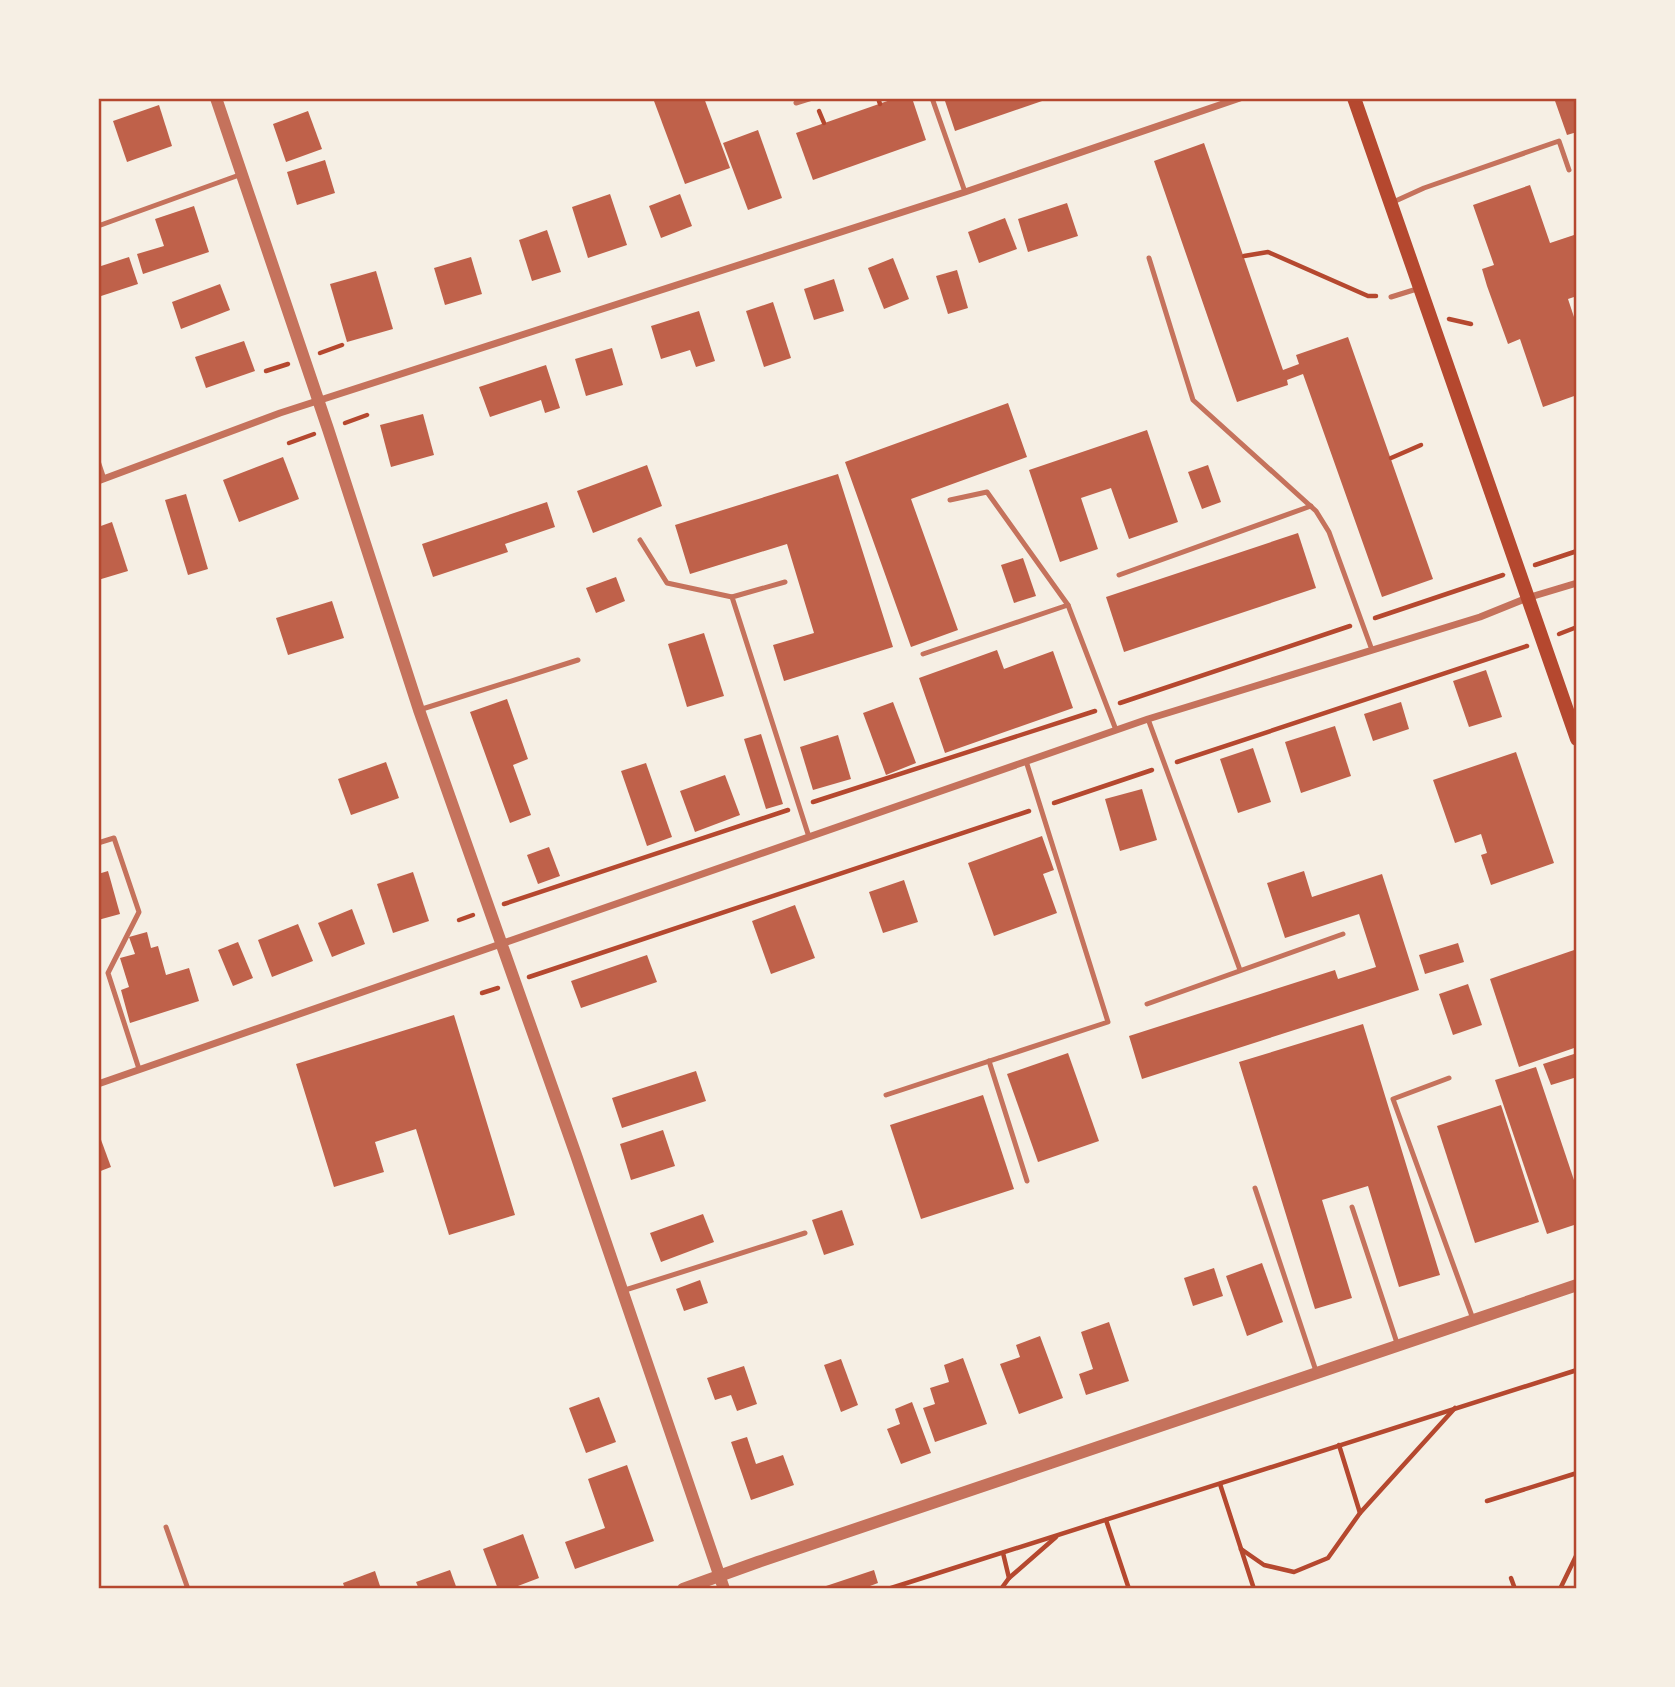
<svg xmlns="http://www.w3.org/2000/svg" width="1675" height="1687" viewBox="0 0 1675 1687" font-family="'Crimson Pro',serif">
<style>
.building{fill:#bf614a}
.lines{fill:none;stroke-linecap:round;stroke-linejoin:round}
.path{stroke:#b5482f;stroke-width:4.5}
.service{stroke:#c5725c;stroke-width:5}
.minor{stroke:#c5725c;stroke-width:7}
.tertiary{stroke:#c5725c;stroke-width:12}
.secondary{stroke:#b5482f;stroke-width:14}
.neatline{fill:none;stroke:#b5482f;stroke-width:2.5}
</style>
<rect width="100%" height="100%" fill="#f6efe4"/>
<g class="building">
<polygon points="662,98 704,98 730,168 685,184 654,101"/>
<polygon points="896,98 912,98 926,140 813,180 796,133"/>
<polygon points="944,98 1044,98 1045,100 955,131"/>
<polygon points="1554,98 1577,98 1577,132 1567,135"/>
<polygon points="159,105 172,146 127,162 113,121"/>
<polygon points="308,111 322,149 286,162 273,124"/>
<polygon points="758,130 782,198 748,210 723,143"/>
<polygon points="1204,143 1283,370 1299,364 1296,355 1348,337 1433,579 1382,597 1303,374 1287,380 1288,385 1237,402 1154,161"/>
<polygon points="325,160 335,193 297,205 287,172"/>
<polygon points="1530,185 1550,243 1577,234 1577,296 1568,299 1577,326 1577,395 1543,407 1520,339 1508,344 1487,286 1482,269 1494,265 1473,205"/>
<polygon points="610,194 627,245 588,258 572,207"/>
<polygon points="680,194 692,226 661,238 649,206"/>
<polygon points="1067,203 1078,236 1028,252 1018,219"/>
<polygon points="194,206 209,252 143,274 137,254 164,246 155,219"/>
<polygon points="1005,218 1017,249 979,263 968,232"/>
<polygon points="547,230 561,272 532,281 519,240"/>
<polygon points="129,257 138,284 98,297 98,267"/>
<polygon points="471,257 482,294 445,305 434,268"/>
<polygon points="893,258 909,299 884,309 868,268"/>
<polygon points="957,270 968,308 948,314 936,276"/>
<polygon points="376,271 393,329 347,342 330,284"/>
<polygon points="834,279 844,311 814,320 804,289"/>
<polygon points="220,284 230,310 181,329 172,302"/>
<polygon points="773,302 791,358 764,367 746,311"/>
<polygon points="699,311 715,361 696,367 690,350 661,359 651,326"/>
<polygon points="244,341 255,371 206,388 195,357"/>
<polygon points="612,348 623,385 586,396 575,359"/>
<polygon points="546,365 560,408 545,413 541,400 490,417 479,387"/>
<polygon points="1008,403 1027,457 911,499 958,630 911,647 845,462"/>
<polygon points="423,414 434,455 391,467 380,425"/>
<polygon points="1147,430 1178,522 1129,539 1111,488 1081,498 1098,549 1060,562 1029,470"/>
<polygon points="283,457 299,499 239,522 223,480"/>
<polygon points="647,465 662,506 593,533 577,491"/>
<polygon points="1208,465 1221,502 1202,509 1188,472"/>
<polygon points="838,474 893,647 784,681 773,645 814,633 787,544 690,574 675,525"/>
<polygon points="186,494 208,569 188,575 165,500"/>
<polygon points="547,502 555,527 505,544 508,552 433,577 422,544"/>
<polygon points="112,522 128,571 98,580 98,527"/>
<polygon points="1298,533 1316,588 1124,652 1106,597"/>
<polygon points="1023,558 1036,596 1014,603 1001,565"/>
<polygon points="616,577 625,601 596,613 586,588"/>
<polygon points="332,601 344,638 288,655 276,618"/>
<polygon points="704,633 724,696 687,707 668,644"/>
<polygon points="997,650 1004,669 1053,651 1073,708 945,753 919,678"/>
<polygon points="1486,670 1502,717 1469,727 1453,681"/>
<polygon points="507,699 528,759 513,765 531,815 510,823 470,712"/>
<polygon points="893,702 916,763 886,775 863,713"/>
<polygon points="1401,702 1409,729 1373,741 1364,714"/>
<polygon points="1335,726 1351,776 1301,793 1285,742"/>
<polygon points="761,734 783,804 766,809 744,739"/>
<polygon points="838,735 851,779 813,790 800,747"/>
<polygon points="1253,748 1271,802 1238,813 1220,759"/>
<polygon points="1516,752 1554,863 1491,885 1481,855 1487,853 1481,834 1455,843 1433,780"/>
<polygon points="386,762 399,798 351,815 338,779"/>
<polygon points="646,763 672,837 647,846 621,771"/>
<polygon points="725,775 740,815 695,832 680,791"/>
<polygon points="1142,789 1157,840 1120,851 1105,799"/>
<polygon points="1042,836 1054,870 1043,874 1057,913 994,936 968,863"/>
<polygon points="549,847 560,876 538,884 527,855"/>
<polygon points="108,871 120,914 98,920 98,874"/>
<polygon points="1304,871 1312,897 1382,874 1419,990 1142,1079 1129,1036 1335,970 1338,979 1376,967 1359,914 1285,938 1267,883"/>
<polygon points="413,872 429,921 393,933 377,884"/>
<polygon points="904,880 918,922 883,933 869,892"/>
<polygon points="795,905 815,958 771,974 752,921"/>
<polygon points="352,909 365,944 332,957 318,923"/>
<polygon points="298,924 313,961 272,977 258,940"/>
<polygon points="147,932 151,948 158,946 166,975 189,968 199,1001 130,1023 121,990 129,987 120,958 135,954 129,937"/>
<polygon points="238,942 253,978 233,986 218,950"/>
<polygon points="1458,943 1464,962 1425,974 1419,955"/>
<polygon points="1577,949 1577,1047 1519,1067 1490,979"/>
<polygon points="647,955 657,982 581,1008 571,981"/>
<polygon points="1468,984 1482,1025 1453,1035 1439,994"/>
<polygon points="454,1015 515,1215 449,1235 416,1129 375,1142 384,1172 334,1187 296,1064"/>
<polygon points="1363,1024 1440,1275 1399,1287 1368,1186 1322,1200 1352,1298 1315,1309 1239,1062"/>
<polygon points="1068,1053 1099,1141 1038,1162 1007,1074"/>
<polygon points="1577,1053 1577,1077 1551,1085 1543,1064"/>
<polygon points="1536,1067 1577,1189 1577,1224 1547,1234 1495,1080"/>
<polygon points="696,1071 706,1101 622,1128 612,1098"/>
<polygon points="983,1095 1014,1189 921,1219 890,1125"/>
<polygon points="1501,1105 1539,1222 1475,1243 1437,1126"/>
<polygon points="663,1130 675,1166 631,1180 620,1144"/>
<polygon points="100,1137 111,1167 98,1172 98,1138"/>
<polygon points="842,1210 854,1245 824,1255 812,1220"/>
<polygon points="703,1214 714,1242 661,1262 650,1233"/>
<polygon points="1262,1263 1283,1322 1247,1336 1226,1276"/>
<polygon points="1214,1268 1223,1296 1193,1306 1184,1278"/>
<polygon points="700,1280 708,1303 684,1311 676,1289"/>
<polygon points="1109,1322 1129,1381 1086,1395 1079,1374 1093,1369 1081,1332"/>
<polygon points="1040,1336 1063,1398 1019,1414 1000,1364 1020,1357 1016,1345"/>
<polygon points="963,1358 987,1424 935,1442 923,1408 935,1404 930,1388 949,1382 944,1365"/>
<polygon points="841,1359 858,1405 841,1412 824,1365"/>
<polygon points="744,1366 757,1404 737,1411 731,1395 715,1400 707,1378"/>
<polygon points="599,1397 616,1442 586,1453 569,1408"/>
<polygon points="912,1402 931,1453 901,1464 887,1429 900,1424 895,1409"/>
<polygon points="747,1437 756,1464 783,1455 794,1485 751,1500 731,1442"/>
<polygon points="627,1465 654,1541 575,1569 565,1542 605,1528 588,1479"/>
<polygon points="523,1534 539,1578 510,1589 498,1589 483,1549"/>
<polygon points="450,1570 457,1589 419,1589 416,1582"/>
<polygon points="874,1570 878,1583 862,1589 817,1589"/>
<polygon points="375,1571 381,1589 345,1589 343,1583"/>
</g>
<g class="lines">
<g class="path">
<polyline points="878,98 880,104"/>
<polyline points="819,111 824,123"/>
<polyline points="1244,256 1268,252 1368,296 1376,296"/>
<polyline points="1449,319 1471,324"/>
<polyline points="320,353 342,345"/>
<polyline points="266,371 288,364"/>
<polyline points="345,423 367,415"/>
<polyline points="289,443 314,434"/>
<polyline points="1391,458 1421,445"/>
<polyline points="1535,565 1577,551"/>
<polyline points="1375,618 1503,575"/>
<polyline points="1559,634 1577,627"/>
<polyline points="1120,703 1350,626"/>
<polyline points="1177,762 1527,646"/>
<polyline points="813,802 1095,711"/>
<polyline points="1054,803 1152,770"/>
<polyline points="504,904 788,810"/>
<polyline points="459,920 473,915"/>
<polyline points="529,977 1029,811"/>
<polyline points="482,993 498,988"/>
<polyline points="1339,1445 1360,1513"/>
<polyline points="1220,1484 1254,1589"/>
<polyline points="1487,1501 1577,1473"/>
<polyline points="1106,1520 1129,1589"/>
<polyline points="1241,1549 1264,1565 1294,1572 1328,1558 1360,1513 1455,1408"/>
<polyline points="1003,1553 1009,1578"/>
<polyline points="1511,1578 1515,1589"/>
<polyline points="888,1589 1577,1370"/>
<polyline points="1001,1589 1009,1578 1056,1537"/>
<polyline points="1560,1589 1577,1554"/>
</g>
<g class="service">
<polyline points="932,98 965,192"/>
<polyline points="796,103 812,98"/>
<polyline points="1391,203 1424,188 1559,141 1569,170"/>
<polyline points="98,226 242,174"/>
<polyline points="1149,258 1193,400 1316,511 1329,532 1372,650"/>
<polyline points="1391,297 1420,288"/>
<polyline points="98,461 104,479"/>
<polyline points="950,500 987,492 1068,605 1116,730"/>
<polyline points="640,540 667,583 732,597"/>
<polyline points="1119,575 1311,506"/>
<polyline points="785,582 732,597 809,837"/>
<polyline points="923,654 1068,605"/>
<polyline points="419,710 578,660"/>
<polyline points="1148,719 1240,970"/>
<polyline points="98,843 114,838 139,912 108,973 139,1069"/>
<polyline points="1147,1004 1343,934"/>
<polyline points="989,1061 1027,1181"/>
<polyline points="1449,1078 1393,1099 1473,1319"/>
<polyline points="886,1095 1108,1022 1026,761"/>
<polyline points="1255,1188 1316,1371"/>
<polyline points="1352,1207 1397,1343"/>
<polyline points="622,1291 805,1233"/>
<polyline points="166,1527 188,1589"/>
</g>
<g class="minor">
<polyline points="98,481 280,413 965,192 1240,98"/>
<polyline points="98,1084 1148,719 1480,617 1527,598 1577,583"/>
</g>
<g class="tertiary">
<polyline points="216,98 328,429 419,710 576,1155 724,1589"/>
<polyline points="683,1589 758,1562 1577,1285"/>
</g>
<polyline class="secondary" points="1354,98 1577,739"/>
</g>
<rect width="1675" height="1687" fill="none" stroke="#f6efe4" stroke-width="200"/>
<rect x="100" y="100" width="1475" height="1487" class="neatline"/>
</svg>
